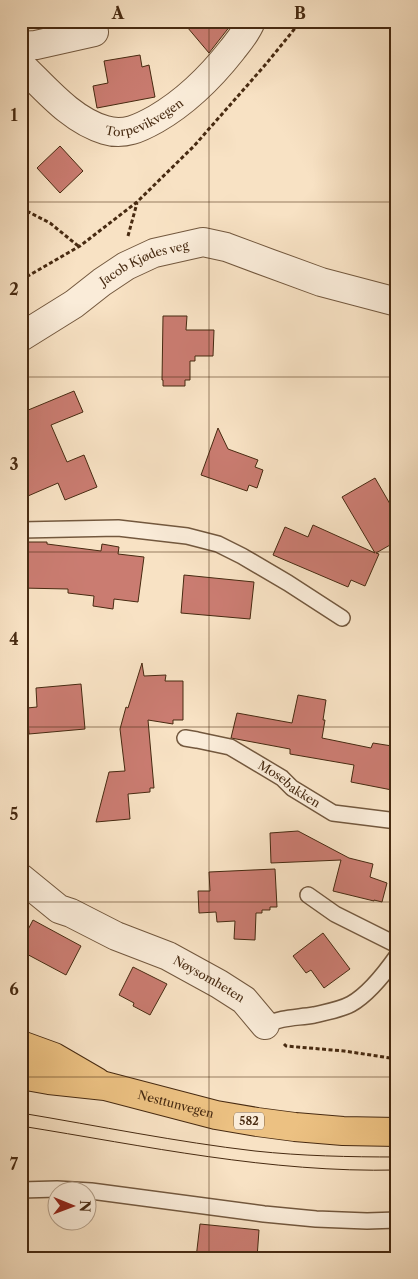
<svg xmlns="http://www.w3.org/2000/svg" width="418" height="1279" viewBox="0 0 418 1279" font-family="'Libre Caslon Text',serif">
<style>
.building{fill:#ca7c71;stroke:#472a11}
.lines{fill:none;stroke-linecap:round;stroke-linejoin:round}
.lane-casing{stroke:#73583e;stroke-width:18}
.street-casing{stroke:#73583e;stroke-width:30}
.primary-casing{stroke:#472a11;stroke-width:30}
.path{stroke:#472a11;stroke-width:3;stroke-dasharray:4 2.5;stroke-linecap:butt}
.lane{stroke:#faecd9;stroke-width:15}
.street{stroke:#faecd9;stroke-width:28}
.primary{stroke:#ecc182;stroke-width:28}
.tram{stroke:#472a11;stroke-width:1}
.grid{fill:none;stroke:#472a11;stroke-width:1;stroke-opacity:0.55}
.labels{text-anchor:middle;stroke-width:4;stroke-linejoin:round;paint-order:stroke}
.shield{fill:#faecd9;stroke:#7d644d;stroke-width:1}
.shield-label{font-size:11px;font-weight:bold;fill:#472a11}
.street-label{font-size:12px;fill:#472a11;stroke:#faecd9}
.neatline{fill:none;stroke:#472a11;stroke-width:2}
.grid-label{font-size:16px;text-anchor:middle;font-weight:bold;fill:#472a11}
</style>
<rect width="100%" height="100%" fill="#f8e2c4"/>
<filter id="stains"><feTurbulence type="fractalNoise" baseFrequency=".004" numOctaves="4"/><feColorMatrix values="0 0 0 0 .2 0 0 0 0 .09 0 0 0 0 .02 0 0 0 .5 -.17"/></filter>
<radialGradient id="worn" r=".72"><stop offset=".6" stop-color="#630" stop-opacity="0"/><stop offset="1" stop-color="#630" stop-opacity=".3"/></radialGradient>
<g class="building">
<polygon points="182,21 234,21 209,53"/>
<polygon points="140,55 142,67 149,65 155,97 97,108 93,86 108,83 104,61"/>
<polygon points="60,146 83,171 60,193 37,168"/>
<polygon points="163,316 187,316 186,330 214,330 213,356 195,356 195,361 190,361 190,380 185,380 185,386 163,386 163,380 162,380"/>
<polygon points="74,391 83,412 51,425 67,462 84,455 97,487 65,500 58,483 21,499 21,413"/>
<polygon points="218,428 228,449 258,460 255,467 263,470 257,488 249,485 247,491 201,475"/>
<polygon points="375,478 397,516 397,541 376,553 379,554 365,586 351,580 348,587 273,555 285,527 308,537 313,525 375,553 342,497"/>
<polygon points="21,542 47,542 47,544 101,551 102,544 119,547 118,554 144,557 138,602 114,599 113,609 93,606 94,596 68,593 68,589 21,588"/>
<polygon points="184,575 254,582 250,619 181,613"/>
<polygon points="142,663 144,676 166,675 165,681 183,681 183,720 173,720 173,724 148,720 154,788 150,788 150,792 128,794 130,819 96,822 109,772 125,771 120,729 126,707 128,708"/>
<polygon points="81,684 85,729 29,734 27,708 37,707 36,688"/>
<polygon points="298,695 326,700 323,720 325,720 322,738 371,748 373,743 392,746 391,752 397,753 397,791 351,782 354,765 290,754 290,749 231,738 237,713 292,723"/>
<polygon points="298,831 349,858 373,864 370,877 387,883 382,902 374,900 374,901 333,891 341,860 271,863 270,833"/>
<polygon points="275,869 277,907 270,907 270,910 262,910 262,913 256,913 255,940 234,939 235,921 217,922 216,912 199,913 198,891 210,891 209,872"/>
<polygon points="33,920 81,946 66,975 21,951 21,943"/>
<polygon points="323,933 350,969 324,988 311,970 306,973 293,956"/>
<polygon points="133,967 167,984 150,1015 133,1006 134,1003 119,995"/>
<polygon points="200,1224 259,1230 257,1258 196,1258"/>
</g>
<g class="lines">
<g class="lane-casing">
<g id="lane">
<polyline points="21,530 118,528 187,536 218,544 242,556 288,583 342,618"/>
<path id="s1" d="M185,738L197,740L230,747L267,769L282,778L292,788L333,813L397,821"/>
<polyline points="308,895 335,914 397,945"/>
<path d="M265,1025C282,1017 296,1018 314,1015C326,1012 340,1010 351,1004C369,994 385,973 397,956"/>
<polyline points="21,1190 57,1189 91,1191 264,1214 316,1219 367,1221 397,1220"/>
</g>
</g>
<g class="street-casing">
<g id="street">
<polyline points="21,46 36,45 94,32"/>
<path id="s2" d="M21,65C46,89 71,120 105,130C124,136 140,128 156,119C187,101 210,78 232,50C239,41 247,32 251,21"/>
<path id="s3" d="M21,337L74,304L102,282L126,266L154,253L203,242L226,247L269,263L321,282L397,302"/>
<path id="s4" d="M21,878L59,909L71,913L116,936L168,956L219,984L244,1000L265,1025"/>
</g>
</g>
<g class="primary-casing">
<g id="primary">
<polyline points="21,1045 54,1057 97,1082"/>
<path id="s5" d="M21,1075L49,1080L105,1086L216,1115L257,1122L295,1127L343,1131L397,1132"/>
</g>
</g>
<g class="path">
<polyline points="21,208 50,223 77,245 79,246"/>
<polyline points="128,236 137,203"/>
<polyline points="21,280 80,246 137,202 194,146 266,64 301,21"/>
<polyline points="284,1044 286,1046 344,1051 397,1059"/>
</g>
<use href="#lane" class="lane"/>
<use href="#street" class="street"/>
<use href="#primary" class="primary"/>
<g class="tram">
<path d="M21,1113C99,1126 177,1142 255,1151C302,1156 349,1157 397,1157"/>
<path d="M21,1126C146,1146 270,1173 397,1170"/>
</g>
</g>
<path class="grid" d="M209,21V1258M21,202H397M21,377H397M21,552H397M21,727H397M21,902H397M21,1077H397"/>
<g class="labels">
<rect class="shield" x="234" y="1112.5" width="30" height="17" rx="4"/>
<g class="shield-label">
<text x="249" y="1125">582</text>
</g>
<g class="street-label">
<text dy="4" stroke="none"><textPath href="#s2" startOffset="150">Torpevikvegen</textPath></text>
<text dy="4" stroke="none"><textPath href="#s3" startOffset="145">Jacob Kjødes veg</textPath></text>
<text dy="4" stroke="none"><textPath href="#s1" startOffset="116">Mosebakken</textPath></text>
<text dy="4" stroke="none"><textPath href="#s4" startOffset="215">Nøysomheten</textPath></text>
<text dy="4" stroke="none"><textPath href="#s5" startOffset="158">Nesttunvegen</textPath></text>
</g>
</g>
<rect width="418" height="1279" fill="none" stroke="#f8e2c4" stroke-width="55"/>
<g transform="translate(72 1206) rotate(91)"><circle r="24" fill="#faecd9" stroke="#b29e89"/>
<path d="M0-4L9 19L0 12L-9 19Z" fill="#8f2418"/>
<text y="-8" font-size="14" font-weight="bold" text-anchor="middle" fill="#472a11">N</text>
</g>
<rect x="28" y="28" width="362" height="1224" class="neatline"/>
<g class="grid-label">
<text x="118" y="19">A</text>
<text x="300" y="19">B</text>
<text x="14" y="121">1</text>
<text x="14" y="295">2</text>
<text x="14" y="470">3</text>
<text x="14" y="645">4</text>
<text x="14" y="820">5</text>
<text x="14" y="995">6</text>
<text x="14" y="1170">7</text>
</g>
<rect width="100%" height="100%" filter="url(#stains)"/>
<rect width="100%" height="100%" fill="url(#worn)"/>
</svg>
